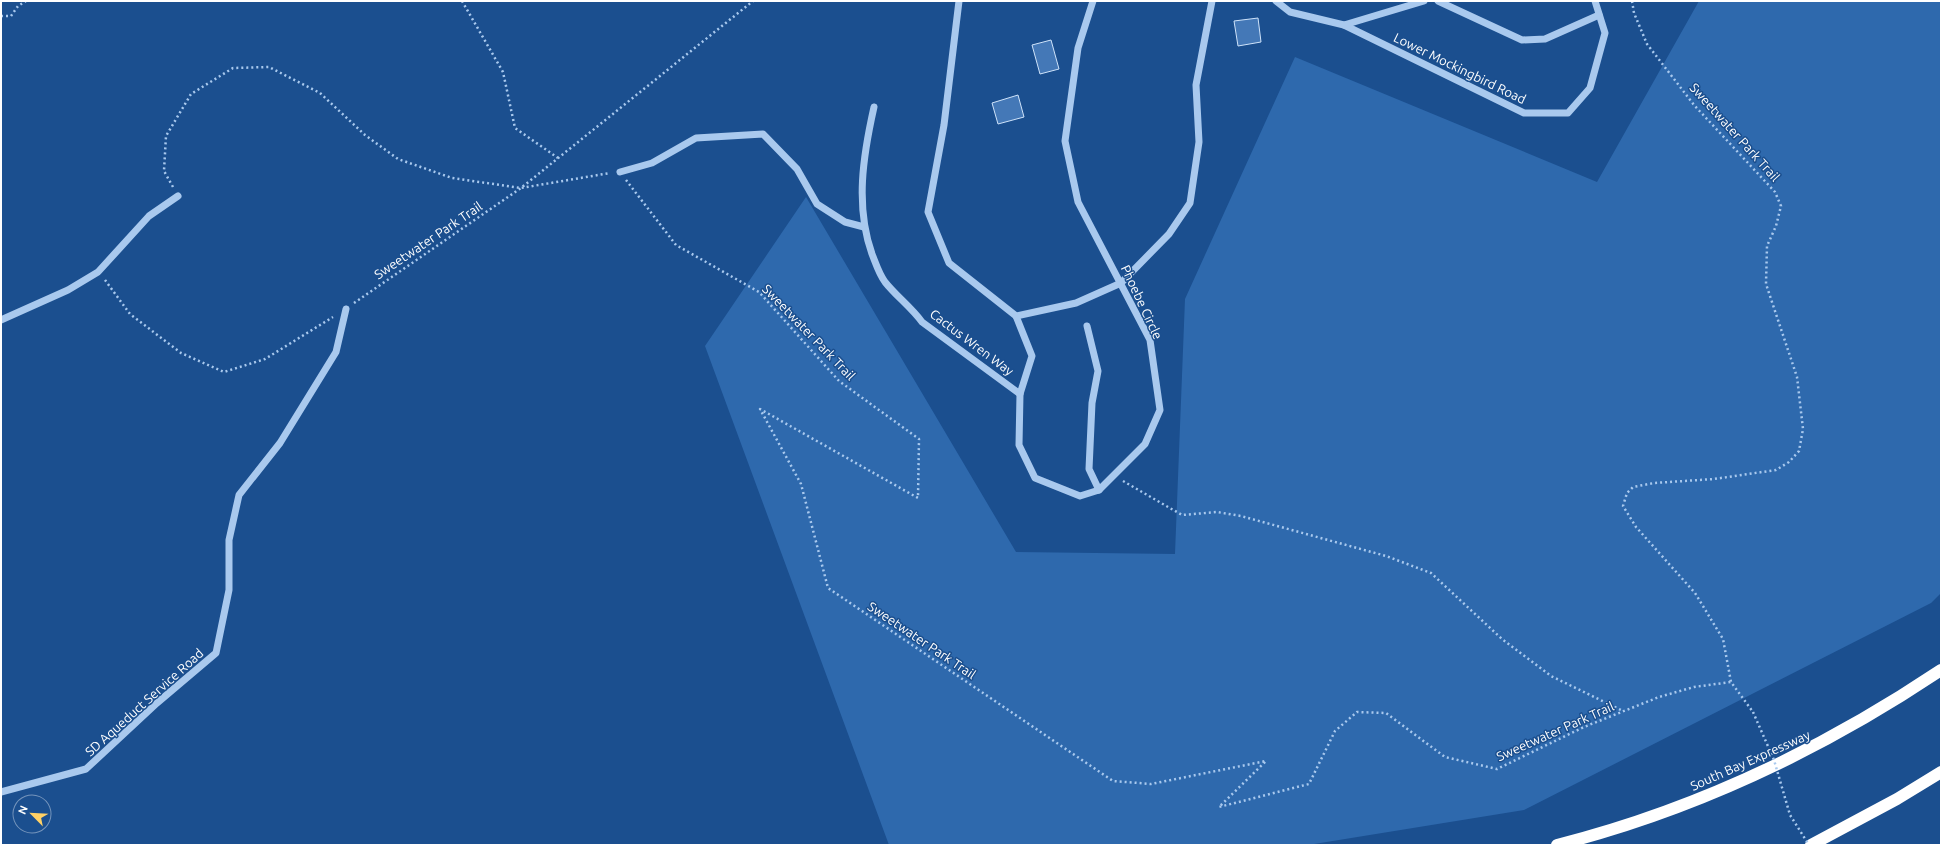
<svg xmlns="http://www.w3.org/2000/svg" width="1942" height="846" viewBox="0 0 1942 846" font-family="Ubuntu,sans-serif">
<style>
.green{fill:#2e69ad}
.building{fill:#4478b7;stroke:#cfe3fa}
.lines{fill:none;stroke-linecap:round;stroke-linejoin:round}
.path{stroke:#a9c9ee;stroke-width:2.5;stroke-dasharray:2 3;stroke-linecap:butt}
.minor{stroke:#a9c9ee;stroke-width:7}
.highway{stroke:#fff;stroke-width:12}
.path-bridge{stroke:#a9c9ee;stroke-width:2.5;stroke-dasharray:2 3;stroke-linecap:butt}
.labels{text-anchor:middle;stroke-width:3;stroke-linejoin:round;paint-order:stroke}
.street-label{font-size:13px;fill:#fff;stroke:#1b4f8f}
</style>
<rect width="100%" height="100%" fill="#1b4f8f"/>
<polygon class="green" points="1699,1 1941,1 1941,593 1931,603 1524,810 1308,845 889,845 705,346 806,197 1016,552 1175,554 1185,299 1295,57 1597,182"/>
<g class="building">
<polygon points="1258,18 1261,42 1238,46 1234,21"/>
<polygon points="1051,40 1059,69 1040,74 1032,45"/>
<polygon points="1018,95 1024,117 998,124 992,103"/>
</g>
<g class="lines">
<g class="path">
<polyline points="462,1 503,72 515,128 558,158"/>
<polyline points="1632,1 1634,13 1647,44 1694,105 1775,192 1781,206 1776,226 1767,246 1766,284 1797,377 1803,429 1799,451 1789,462 1776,470 1714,479 1654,483 1633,487 1627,493 1623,506 1636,527 1695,593 1723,639 1731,682 1753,712"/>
<polyline points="1,16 11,16 18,6 26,1"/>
<polyline points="626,180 676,245 759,292 839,381 919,439 918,498 760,409 801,484 828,588 1113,781 1151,784 1266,761 1219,807 1309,784 1335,731 1357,712 1386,713 1445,757 1497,769 1584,727 1659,697 1694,687 1731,682"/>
<polyline points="173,187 164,171 166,136 191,94 233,68 269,67 320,93 365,135 398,159 452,178 521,188 610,173"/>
<polyline points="105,280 130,314 181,353 224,372 265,359 333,317"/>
<polyline points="354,303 521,188 753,1"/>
<polyline points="1123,481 1182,515 1217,512 1241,516 1386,556 1431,573 1502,639 1551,676 1623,711"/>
</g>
<g class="minor">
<polyline points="959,1 944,125 928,212 949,263 1016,316 1032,356 1020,394 1019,445 1035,478 1080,496 1099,490 1145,444 1160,410 1150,340 1078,202 1065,141 1078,48 1093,1"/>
<polyline points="1276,1 1290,12 1344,25 1524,113 1568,113 1590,88 1605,33 1595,1"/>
<polyline points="1438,1 1522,40 1545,39 1599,15"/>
<polyline points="1344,25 1424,1"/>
<path d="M874,107C863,156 855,206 872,254C876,264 879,274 885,282C896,296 911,307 922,322L1020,394"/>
<polyline points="620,172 652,163 696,138 763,134 797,169 817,204 845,222 864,227"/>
<polyline points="1016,316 1076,303 1121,283 1169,234 1190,203 1199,142 1196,85 1212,1"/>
<polyline points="1,320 68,290 98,272 149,216 178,196"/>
<polyline points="1087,326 1098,371 1092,403 1089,469 1099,490"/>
<polyline points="1,792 86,769 157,703 216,653 229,590 229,540 239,495 280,443 336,352 346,309"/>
</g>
<g class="highway">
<path d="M1557,845C1695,810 1823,749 1941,670"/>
<polyline points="1811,845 1897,799 1941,772"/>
</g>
<polyline class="path-bridge" points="1753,712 1774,760 1790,815 1809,845"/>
</g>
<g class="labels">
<g class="street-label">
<text transform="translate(1460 68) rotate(26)" y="5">Lower Mockingbird Road</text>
<text transform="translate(1735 132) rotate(48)" y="5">Sweetwater Park Trail</text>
<text transform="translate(428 240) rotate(-34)" y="5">Sweetwater Park Trail</text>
<text transform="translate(1142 302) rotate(65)" y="5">Phoebe Circle</text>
<text transform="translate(809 332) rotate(46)" y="5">Sweetwater Park Trail</text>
<text transform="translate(972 342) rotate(37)" y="5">Cactus Wren Way</text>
<text transform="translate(922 640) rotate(34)" y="5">Sweetwater Park Trail</text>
<text transform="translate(144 702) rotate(-42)" y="5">SD Aqueduct Service Road</text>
<text transform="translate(1555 731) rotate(-24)" y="5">Sweetwater Park Trail</text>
<text transform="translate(1750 760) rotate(-24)" y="5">South Bay Expressway</text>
</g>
</g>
<rect width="1942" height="846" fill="none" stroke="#ffffff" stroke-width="4"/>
<g transform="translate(32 814) rotate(294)"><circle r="19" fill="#1b4f8f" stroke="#7695bc"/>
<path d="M0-3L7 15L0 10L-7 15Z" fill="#ffd166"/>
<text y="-6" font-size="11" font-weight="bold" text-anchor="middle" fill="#ffffff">N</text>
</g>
</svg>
